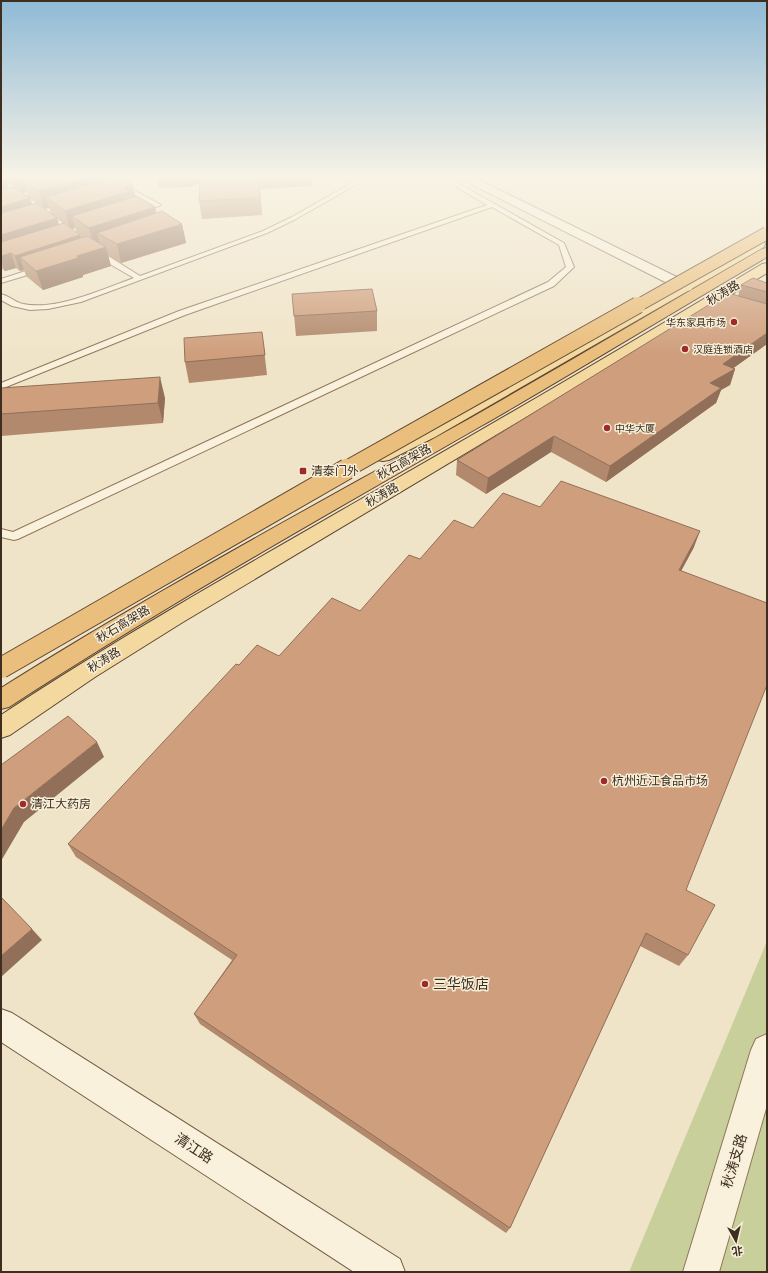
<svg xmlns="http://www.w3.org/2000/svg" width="768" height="1273" viewBox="0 0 768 1273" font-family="Lora,'Noto Sans SC',serif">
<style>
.green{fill:#c9cf9b}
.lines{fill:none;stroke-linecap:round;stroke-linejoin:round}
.service-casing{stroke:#8d765c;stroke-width:2}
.minor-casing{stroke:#8d765c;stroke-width:2}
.tertiary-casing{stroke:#8d765c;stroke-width:2}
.secondary-casing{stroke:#6f573f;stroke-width:2}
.primary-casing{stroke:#5b4430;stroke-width:2}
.trunk-casing{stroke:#5b4430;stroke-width:2}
.service{fill:#faf1dc;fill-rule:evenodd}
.minor{fill:#faf1dc;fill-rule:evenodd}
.tertiary{fill:#faf1dc;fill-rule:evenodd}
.secondary{fill:#faf1dc;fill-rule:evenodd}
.primary{fill:#f3d9a0;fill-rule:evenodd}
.trunk{fill:#eabe7c;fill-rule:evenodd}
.trunk-bridge-far2-casing{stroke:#5b4430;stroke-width:14;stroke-linecap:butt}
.trunk-bridge-far1-casing{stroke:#5b4430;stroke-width:18;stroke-linecap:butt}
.trunk-bridge-casing{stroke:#5b4430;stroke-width:22;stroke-linecap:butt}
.trunk-bridge-far2{stroke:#eabe7c;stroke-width:12}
.trunk-bridge-far1{stroke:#eabe7c;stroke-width:16}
.trunk-bridge{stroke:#eabe7c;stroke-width:20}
.wall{fill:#b2896c;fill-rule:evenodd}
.shaded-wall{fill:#916f58}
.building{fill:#cf9f7d;stroke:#916f58}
.poi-dot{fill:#9e2a2b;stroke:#f7eed8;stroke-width:1.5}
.labels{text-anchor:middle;stroke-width:3;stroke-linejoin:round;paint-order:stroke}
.far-poi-label{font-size:10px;fill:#3d2e20;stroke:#f7eed8;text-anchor:start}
.street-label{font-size:12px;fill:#3d2e20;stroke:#f7eed8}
.poi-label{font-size:12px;fill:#3d2e20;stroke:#f7eed8;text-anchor:start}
.near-poi-label{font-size:14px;fill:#3d2e20;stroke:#f7eed8;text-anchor:start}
.near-street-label{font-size:14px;fill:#3d2e20;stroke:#f7eed8}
</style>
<rect width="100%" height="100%" fill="#f0e4c8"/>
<polygon class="green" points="767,941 767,1272 629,1272"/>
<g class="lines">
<g class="service-casing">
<g id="service">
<polygon points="16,176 25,176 1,183 1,179"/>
<polygon points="101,176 108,176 161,205 140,213 136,213 136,211 153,205"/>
<path d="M364,176H371L296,219L267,233L81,302L48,309L30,310L12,306L1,300V294C9,296 15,302 23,304C56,311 103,289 134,278L94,255V251H100L140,276L263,231L292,217Z"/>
<polygon points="438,176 445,176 564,243 574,267 554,286 18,539 14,540 1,537 1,529 13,532 548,282 566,267 559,245 492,207 185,315 1,389 1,383 179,311 487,205"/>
<polygon points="41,266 44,266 44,270 1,283 1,279"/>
</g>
</g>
<g class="minor-casing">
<polygon id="minor" points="457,176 471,176 691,284 693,287 691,290 686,291 681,290 459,178"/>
</g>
<g class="tertiary-casing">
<polygon id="tertiary" points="767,1034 767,1105 719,1272 683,1272 751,1050 756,1039"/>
</g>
<g class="secondary-casing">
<polygon id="secondary" points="1,1009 12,1013 400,1259 405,1272 354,1272 1,1042"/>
</g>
<g class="primary-casing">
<g id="primary">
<polygon points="759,240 764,241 765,244 764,247 435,437 389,460 383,461 377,460 374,456 377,452 423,429 754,241"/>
<path d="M767,263V273L183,622L95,677L10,735L1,738V715C122,635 249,564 375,491C505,417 634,341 762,264Z"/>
</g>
</g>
<g class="trunk-casing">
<path id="trunk" d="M767,248V257C671,313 577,371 481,426C322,517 163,607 9,707L1,709V688C142,599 288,520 433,439C544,377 653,312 762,249Z"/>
</g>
<use href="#service" class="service"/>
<use href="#minor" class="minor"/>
<use href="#tertiary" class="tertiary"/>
<use href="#secondary" class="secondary"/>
<use href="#primary" class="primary"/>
<use href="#trunk" class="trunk"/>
<g class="trunk-bridge-far2-casing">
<polyline id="trunk-bridge-far2" points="637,306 767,233"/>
</g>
<g class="trunk-bridge-far1-casing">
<polyline id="trunk-bridge-far1" points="345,470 638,305"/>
</g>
<g class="trunk-bridge-casing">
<polyline id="trunk-bridge" points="1,668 347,469"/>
</g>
<use href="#trunk-bridge-far2" class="trunk-bridge-far2"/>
<use href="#trunk-bridge-far1" class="trunk-bridge-far1"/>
<use href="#trunk-bridge" class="trunk-bridge"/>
</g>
<g class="wall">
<path d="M1,176H111V178L136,196L155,207L156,213L182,224L186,243L121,263L108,256L111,266L83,275V277L43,290L26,276L24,270L20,271L16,268L5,271L1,268ZM5,177L7,181L2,178ZM8,183L13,187L9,188ZM27,192L28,197L23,193ZM31,199L37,204L32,205ZM49,208L51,214L45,209ZM57,219L63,223L59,225ZM75,228L77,233L72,229Z"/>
<polygon points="156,176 311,176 312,186 260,189 262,215 202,219 199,201 200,183 189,187 159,188"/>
<polygon points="767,283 767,344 733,368 735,369 730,385 721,390 716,403 606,482 551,452 486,494 456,475 457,460 738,296 741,285"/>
<polygon points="292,294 377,311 377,331 296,336"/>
<polygon points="262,332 267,375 189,383 185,362"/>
<polygon points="1,388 165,398 163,423 1,436"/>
<polygon points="540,507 694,547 681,571 688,955 679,966 640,946 510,1228 506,1233 200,1024 194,1014 232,960 76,857 68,844 239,665 279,656 360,611 420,559 473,528"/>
</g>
<g class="shaded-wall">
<polygon points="1,176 5,176 5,177 1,178"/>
<polygon points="32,176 87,176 23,180 27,192 21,193 17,179"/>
<polygon points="94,176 111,176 114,189 46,197 49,208 44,209 39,191"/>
<polygon points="187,176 202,176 203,182 189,187"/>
<polygon points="258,176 260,189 262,215 260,198"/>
<polygon points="7,182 12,195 1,199 1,183"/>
<polygon points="133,185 137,203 72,216 75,228 70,229 65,211 124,188"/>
<polygon points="30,198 35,212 1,222 1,207"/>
<polygon points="155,207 159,225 97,233 100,245 94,246 89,228"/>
<polygon points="57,218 61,232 1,251 1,235"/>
<polygon points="182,224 186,243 121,263 117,244"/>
<polygon points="80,235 84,250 20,257 24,270 20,271 15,256"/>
<polygon points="106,247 111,266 83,275 83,277 43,290 36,271 77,256"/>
<polygon points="11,253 16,268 5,271 1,260 1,256"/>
<polygon points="767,333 767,344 721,377 735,369 730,385 721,390 716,403 606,482 610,466 710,383 723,364"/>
<polygon points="160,377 165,398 163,423 158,403"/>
<polygon points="554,436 551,452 486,494 488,478"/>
<polygon points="700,531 694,547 673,586 679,570"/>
<polygon points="97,742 104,757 24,822 1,861 1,830 14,808"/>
<polygon points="32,929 42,940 1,977 1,956"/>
</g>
<g class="building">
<polygon points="12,176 32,176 17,179"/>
<polygon points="38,176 94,176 39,191 23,180"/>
<polygon points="118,176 133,185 124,188 130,191 65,211 46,197"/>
<polygon points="200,176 258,176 260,198 199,201"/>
<polygon points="1,177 7,182 1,183"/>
<polygon points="14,187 30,198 1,207 1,190"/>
<polygon points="137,196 155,207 89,228 72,216"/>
<polygon points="37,203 57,218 1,235 1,213"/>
<polygon points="162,211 182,224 117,244 97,233"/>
<polygon points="64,223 80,235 15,256 11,253 1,256 1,242"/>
<polygon points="87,236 106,247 77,256 78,258 36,271 20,257"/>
<polygon points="753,278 767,283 767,292 741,285"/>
<polygon points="372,289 377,311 294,316 292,294"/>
<polygon points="728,293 767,304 767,333 723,364 735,369 710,383 721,388 610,466 554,436 488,478 457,460"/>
<polygon points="262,332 265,355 185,362 184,338"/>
<polygon points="160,377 158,403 1,414 1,388"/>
<polygon points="561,481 700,531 679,570 767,603 767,685 686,890 715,905 688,955 646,933 510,1228 194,1014 237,955 68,844 236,664 239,665 257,645 279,656 332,598 360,611 409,555 420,559 454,520 473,528 503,493 540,507"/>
<polygon points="68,716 97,742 14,808 1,830 1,765"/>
<polygon points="1,897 32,929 1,956"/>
</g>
<linearGradient id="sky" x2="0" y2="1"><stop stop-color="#8fbad6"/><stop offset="0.5" stop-color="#f8f3e6"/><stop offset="1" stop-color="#f8f3e6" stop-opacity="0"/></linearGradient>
<rect width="768" height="354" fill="url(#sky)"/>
<g class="poi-dot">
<circle cx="734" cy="322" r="4"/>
<circle cx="685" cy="349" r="4"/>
<circle cx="607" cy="428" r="4"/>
<rect x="299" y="467" width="8" height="8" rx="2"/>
<circle cx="604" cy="781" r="4"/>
<circle cx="23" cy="804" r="4"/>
<circle cx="425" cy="984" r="4"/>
</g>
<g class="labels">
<g class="far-poi-label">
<text x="726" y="326" text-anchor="end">华东家具市场</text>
<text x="693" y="353">汉庭连锁酒店</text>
<text x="615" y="432">中华大厦</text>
</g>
<g class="street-label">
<text transform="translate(723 293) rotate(-31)" y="4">秋涛路</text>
<text transform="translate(404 462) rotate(-29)" y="4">秋石高架路</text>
<text transform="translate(382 495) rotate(-30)" y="4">秋涛路</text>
<text transform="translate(123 624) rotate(-31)" y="4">秋石高架路</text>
<text transform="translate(104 660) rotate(-32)" y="4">秋涛路</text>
</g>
<g class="poi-label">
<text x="311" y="475">清泰门外</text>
<text x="612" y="785">杭州近江食品市场</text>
<text x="31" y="808">清江大药房</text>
</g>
<g class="near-poi-label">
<text x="433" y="989">三华饭店</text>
</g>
<g class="near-street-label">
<text transform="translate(194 1148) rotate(33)" y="5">清江路</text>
<text transform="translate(734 1161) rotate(-73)" y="5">秋涛支路</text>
</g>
</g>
<rect width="768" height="1273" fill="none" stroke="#3d2e20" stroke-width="4"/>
<g transform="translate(736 1241) rotate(172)" stroke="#f7eed8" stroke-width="3" paint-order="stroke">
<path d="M0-3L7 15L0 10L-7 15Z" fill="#3d2e20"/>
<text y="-6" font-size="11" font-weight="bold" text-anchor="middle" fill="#3d2e20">北</text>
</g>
</svg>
